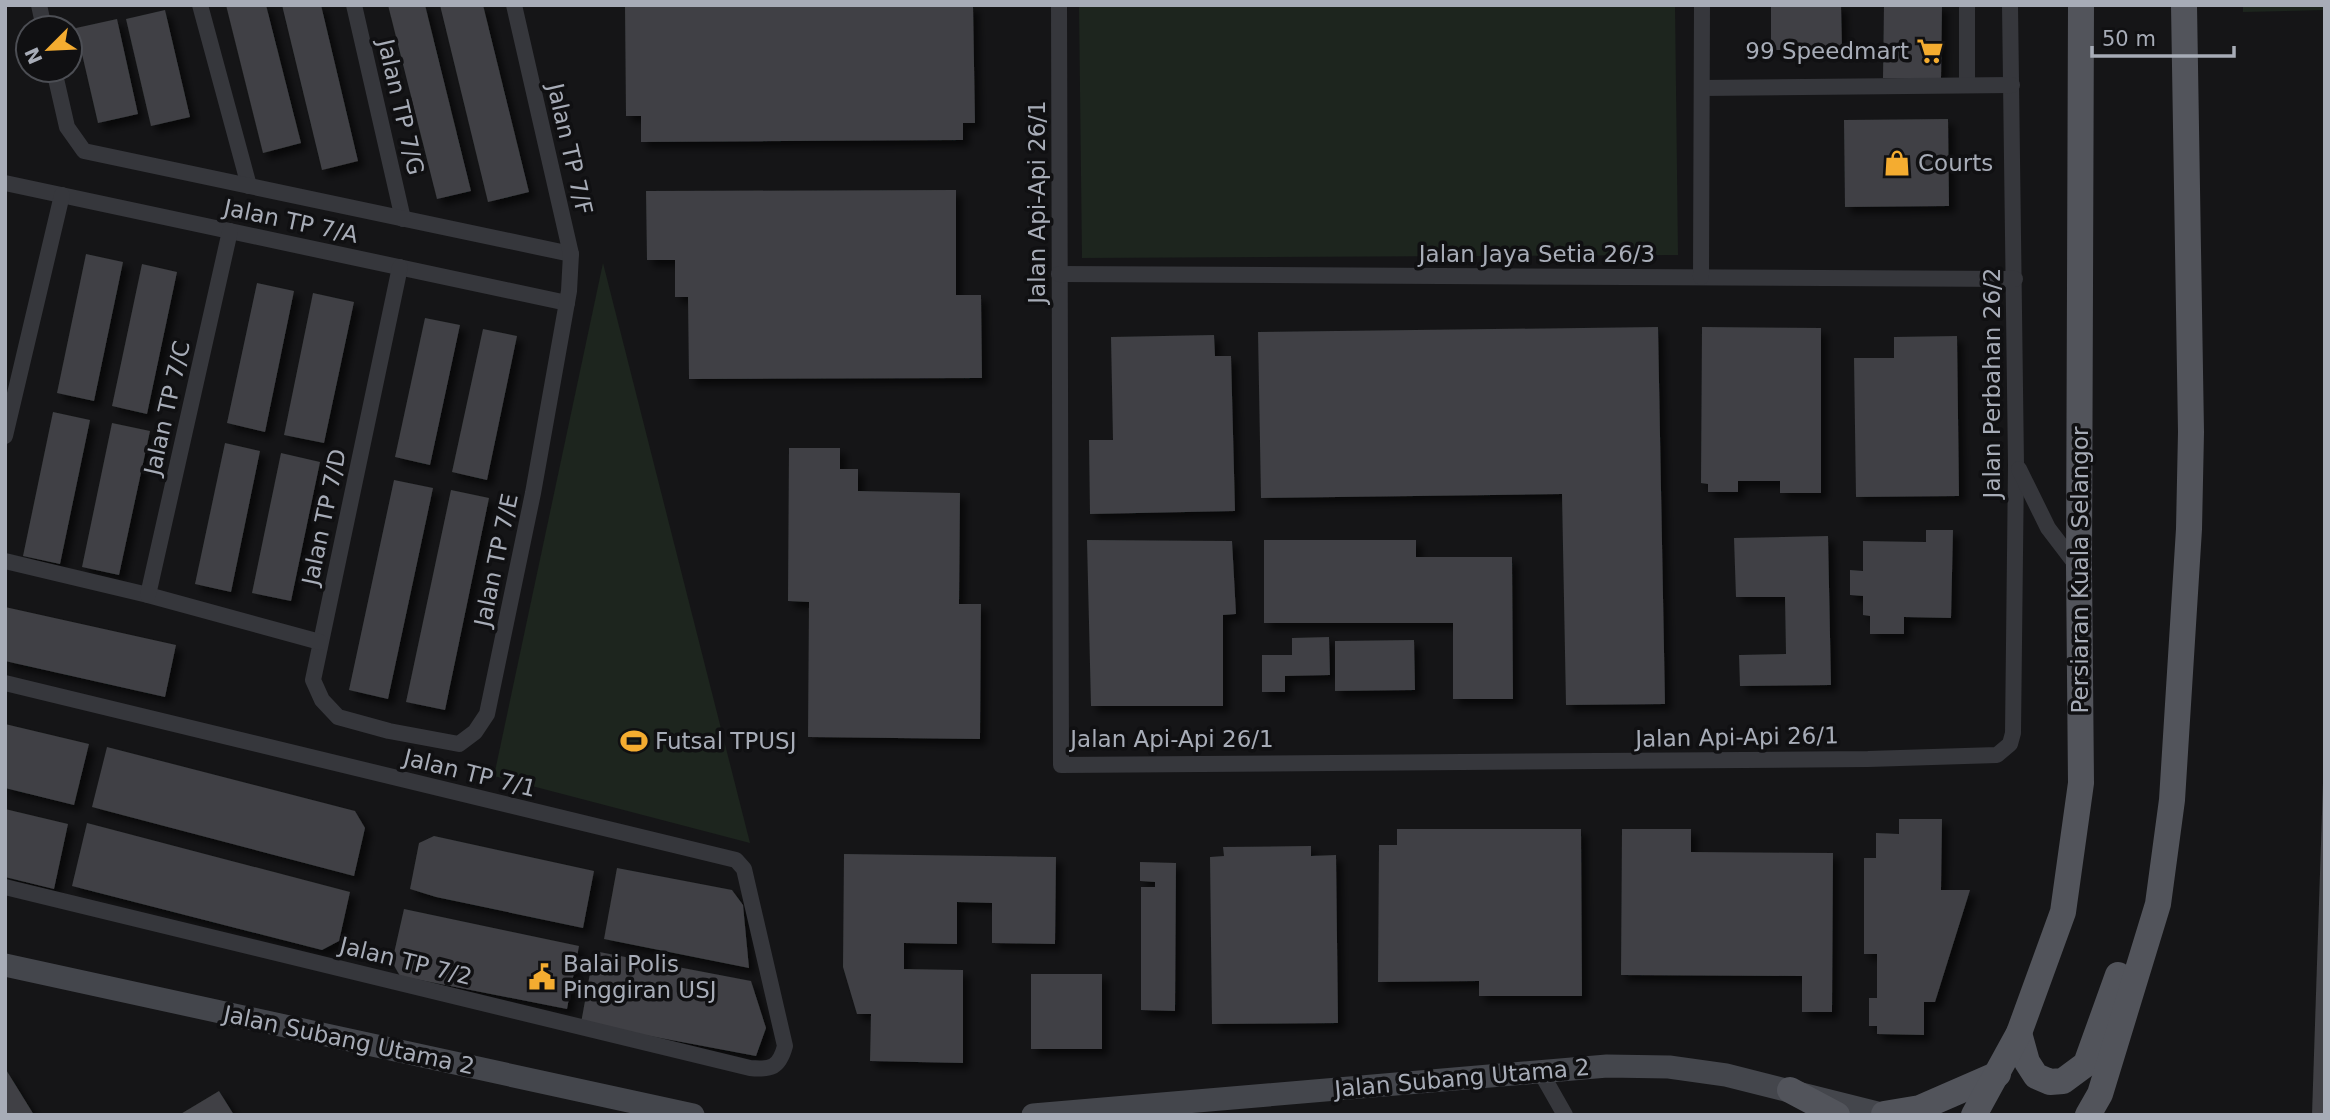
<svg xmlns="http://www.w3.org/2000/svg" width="2330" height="1120" viewBox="0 0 2330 1120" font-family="'DejaVu Sans',sans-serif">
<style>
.green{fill:#1d251e}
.building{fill:#3f4044;filter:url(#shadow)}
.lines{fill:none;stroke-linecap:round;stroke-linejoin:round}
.street{stroke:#36373c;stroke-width:16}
.secondary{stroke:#44464c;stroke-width:23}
.primary{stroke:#52545b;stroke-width:26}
.labels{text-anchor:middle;stroke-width:7;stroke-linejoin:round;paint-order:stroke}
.poi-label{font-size:23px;fill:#a7acb7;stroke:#101012;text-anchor:start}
.street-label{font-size:23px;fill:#a7acb7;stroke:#101012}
</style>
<defs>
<filter id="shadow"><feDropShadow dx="6" dy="6" stdDeviation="3.5" flood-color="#0009"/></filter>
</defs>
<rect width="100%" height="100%" fill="#151517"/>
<g class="green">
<polygon points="1079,5 1675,5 1678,255 1082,258"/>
<polygon points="2243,5 2325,5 2325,10 2243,12"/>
<polygon points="603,263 750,843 494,776"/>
</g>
<g class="building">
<polygon points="226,5 266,5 301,143 263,153"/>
<polygon points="282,5 321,5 358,161 322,170"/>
<polygon points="388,5 425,5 471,191 437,199"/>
<polygon points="440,5 483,5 529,192 488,202"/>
<polygon points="625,5 973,5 975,123 963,123 963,140 641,142 641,116 626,116"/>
<polygon points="1771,5 1841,5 1842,50 1771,50"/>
<polygon points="1884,5 1942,5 1941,79 1883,78"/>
<polygon points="165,10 190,117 151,126 126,19"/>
<polygon points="117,19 138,114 98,123 76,28"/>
<polygon points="1948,119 1949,206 1845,207 1844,120"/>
<polygon points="956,190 956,295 981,295 982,378 689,379 688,297 675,297 675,260 647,260 646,191"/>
<polygon points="86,254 123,262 94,401 57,393"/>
<polygon points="142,264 177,272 147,414 112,406"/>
<polygon points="257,283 294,291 265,432 227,423"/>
<polygon points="313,293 354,302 324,443 284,435"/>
<polygon points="425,318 460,325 430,465 395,457"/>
<polygon points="1658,327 1665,704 1566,705 1562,494 1261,498 1258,332"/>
<polygon points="1702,327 1821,328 1821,493 1780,493 1780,481 1738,481 1738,492 1708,492 1708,484 1701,483"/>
<polygon points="483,329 517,336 487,480 452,472"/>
<polygon points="1214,335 1215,356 1231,356 1235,511 1090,514 1089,440 1113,440 1111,337"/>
<polygon points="1957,336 1959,496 1856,497 1854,358 1894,358 1894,337"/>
<polygon points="53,412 90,420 60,564 23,556"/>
<polygon points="112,423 150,431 119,575 82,567"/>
<polygon points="225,443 260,451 231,592 195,584"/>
<polygon points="789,448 840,448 840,469 858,469 858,491 960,493 959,604 981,604 980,739 808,737 809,602 788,601"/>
<polygon points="281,453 320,462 291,601 252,593"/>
<polygon points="394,480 433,488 388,699 349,690"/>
<polygon points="451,490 489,498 445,710 406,702"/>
<polygon points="1926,530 1953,530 1951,618 1904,617 1904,634 1870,634 1870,616 1863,615 1863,596 1850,595 1850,570 1863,571 1863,541 1926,542"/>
<polygon points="1828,536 1831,685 1740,686 1739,655 1786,654 1785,597 1736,597 1734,538"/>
<polygon points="1087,540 1232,541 1236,614 1223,615 1223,706 1091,706"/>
<polygon points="1264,540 1416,540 1416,557 1512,557 1513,699 1453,699 1453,623 1264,623"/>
<polygon points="5,607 176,645 165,697 5,661"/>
<polygon points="1329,637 1330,675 1285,676 1285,692 1262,692 1262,655 1292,655 1292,638"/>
<polygon points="1414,640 1415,690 1335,691 1335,641"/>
<polygon points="5,724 89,744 74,805 5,788"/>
<polygon points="107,747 355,811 365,828 354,876 92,807"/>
<polygon points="2323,783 2325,783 2325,1115 2312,1115"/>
<polygon points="5,809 68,824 54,889 5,877"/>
<polygon points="1899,819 1942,819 1941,890 1970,890 1935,1002 1924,1002 1924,1035 1877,1034 1877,1026 1869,1026 1869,998 1877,998 1877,954 1864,954 1864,858 1876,858 1876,833 1899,834"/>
<polygon points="87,823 350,892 339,941 322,950 72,886"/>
<polygon points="1397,829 1581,829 1582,996 1479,996 1479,981 1378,982 1379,845 1397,845"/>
<polygon points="1622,829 1691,829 1691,852 1833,853 1832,1012 1802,1012 1802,976 1621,975"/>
<polygon points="434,836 594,871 583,928 436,897 410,889 419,843"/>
<polygon points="1311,846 1311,856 1336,855 1338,1023 1212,1024 1210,857 1224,856 1223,847"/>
<polygon points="844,854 1056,857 1055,944 992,943 992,903 957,902 957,944 904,943 904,969 963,970 963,1063 870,1061 871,1014 857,1014 843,967"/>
<polygon points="1140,862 1176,863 1175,1011 1141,1010 1141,887 1155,887 1155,882 1140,881"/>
<polygon points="617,868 732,890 743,905 749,968 604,939"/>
<polygon points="404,909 579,946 567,1009 400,976 392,962"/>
<polygon points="594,951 751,981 766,1028 756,1056 581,1023"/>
<rect x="1031" y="974" width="71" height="75"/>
<polygon points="5,1068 34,1115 5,1115"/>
<polygon points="219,1091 234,1115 179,1115"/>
</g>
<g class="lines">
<g class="street">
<polyline points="39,5 44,28"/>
<polyline points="200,5 249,186"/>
<polyline points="354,5 403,219"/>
<polyline points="1059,5 1061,765 1868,759 1997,755 2010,744 2013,733 2016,465 2010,5"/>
<polyline points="1967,5 1967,85"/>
<polyline points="54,70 67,127 84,151 571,254"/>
<polyline points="1702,88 2012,85"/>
<polyline points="5,183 567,303"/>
<polyline points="400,267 313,680 322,700 338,717 389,731 459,744 475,732 487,714 533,493 569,291 571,254 514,5"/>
<polyline points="1059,274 2015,279"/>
<polyline points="1701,277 1702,5"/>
<polyline points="5,436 62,195"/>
<polyline points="2019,469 2048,528 2077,566"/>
<polyline points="5,561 148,595 320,642"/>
<polyline points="148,595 230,231"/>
<path d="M5,683L736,860L744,869L785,1046C779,1068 771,1070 750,1068L5,887"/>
<polyline points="1540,1071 1565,1115"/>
</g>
<g class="secondary">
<polyline points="5,965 693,1115"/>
<polyline points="1033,1115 1607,1066 1669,1067 1726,1075 1885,1115"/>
</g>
<g class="primary">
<polyline points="2019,1033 2027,1062 2036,1076 2050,1082 2063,1081 2086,1064 2118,975"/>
<polyline points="1790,1090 1837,1115"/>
<polyline points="1884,1114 1920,1108 1998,1074"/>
<polyline points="1974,1115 2019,1033 2063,912 2081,783 2079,568 2081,5"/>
<polyline points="2088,1115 2100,1094 2158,904 2172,800 2189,529 2191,432 2184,5"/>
</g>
</g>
<defs>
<g id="supermarket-bare" transform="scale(2.1)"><path d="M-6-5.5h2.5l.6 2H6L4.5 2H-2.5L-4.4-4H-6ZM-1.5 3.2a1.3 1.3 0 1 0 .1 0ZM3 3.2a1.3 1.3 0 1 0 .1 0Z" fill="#f4ac30" stroke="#101012" stroke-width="2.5" paint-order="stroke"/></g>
<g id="shop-bare" transform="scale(2.1)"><path d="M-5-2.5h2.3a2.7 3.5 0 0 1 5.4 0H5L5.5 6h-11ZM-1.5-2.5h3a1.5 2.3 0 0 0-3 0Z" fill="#f4ac30" stroke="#101012" stroke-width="2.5" paint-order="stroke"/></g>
<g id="stadium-bare" transform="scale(2.1)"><path d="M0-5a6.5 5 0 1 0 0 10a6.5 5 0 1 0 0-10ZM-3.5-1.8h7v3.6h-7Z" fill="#f4ac30" stroke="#101012" stroke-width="2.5" paint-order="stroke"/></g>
<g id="civic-bare" transform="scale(2.1)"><path d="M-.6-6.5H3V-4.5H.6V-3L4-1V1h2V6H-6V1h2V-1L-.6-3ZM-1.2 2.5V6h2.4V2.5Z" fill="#f4ac30" stroke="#101012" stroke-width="2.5" paint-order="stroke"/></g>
</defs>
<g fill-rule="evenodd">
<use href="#supermarket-bare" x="1930" y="51"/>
<use href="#shop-bare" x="1897" y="163"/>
<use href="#stadium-bare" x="634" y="741"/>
<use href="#civic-bare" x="542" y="977"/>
</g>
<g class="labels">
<g class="poi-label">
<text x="1909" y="59" text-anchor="end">99 Speedmart</text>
<text x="1918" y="171">Courts</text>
<text x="655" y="749">Futsal TPUSJ</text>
<text x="563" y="972">Balai Polis<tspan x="563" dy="26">Pinggiran USJ</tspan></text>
</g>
<g class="street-label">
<text transform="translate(401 107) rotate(77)" y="8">Jalan TP 7/G</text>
<text transform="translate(570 149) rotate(77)" y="8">Jalan TP 7/F</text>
<text transform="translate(1037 202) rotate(-90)" y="8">Jalan Api-Api 26/1</text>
<text transform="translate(291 221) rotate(12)" y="8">Jalan TP 7/A</text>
<text x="1537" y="262">Jalan Jaya Setia 26/3</text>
<text transform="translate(1992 383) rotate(-90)" y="8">Jalan Perbahan 26/2</text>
<text transform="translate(167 408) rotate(-77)" y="8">Jalan TP 7/C</text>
<text transform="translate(324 517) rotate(-78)" y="8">Jalan TP 7/D</text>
<text transform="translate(496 560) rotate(-78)" y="8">Jalan TP 7/E</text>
<text transform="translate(2080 570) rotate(-90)" y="8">Persiaran Kuala Selangor</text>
<text transform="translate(1737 737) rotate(-1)" y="8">Jalan Api-Api 26/1</text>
<text x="1172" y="747">Jalan Api-Api 26/1</text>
<text transform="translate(470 773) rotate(14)" y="8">Jalan TP 7/1</text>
<text transform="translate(406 961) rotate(14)" y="8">Jalan TP 7/2</text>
<text transform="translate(349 1040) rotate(12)" y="8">Jalan Subang Utama 2</text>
<text transform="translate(1462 1078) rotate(-5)" y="8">Jalan Subang Utama 2</text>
</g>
</g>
<rect width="2330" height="1120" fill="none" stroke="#a7acb7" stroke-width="14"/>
<g transform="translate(49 49) rotate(246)"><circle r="33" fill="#101012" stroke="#4c4e54" stroke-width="2"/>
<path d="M0-5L12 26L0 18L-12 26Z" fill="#f4ac30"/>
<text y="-10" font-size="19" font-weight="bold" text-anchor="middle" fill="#a7acb7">N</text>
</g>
<path d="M2092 46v10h142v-10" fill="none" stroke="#a7acb7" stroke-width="3.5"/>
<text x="2102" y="46" font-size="21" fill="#a7acb7" stroke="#101012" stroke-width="5" paint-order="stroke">50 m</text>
</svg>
